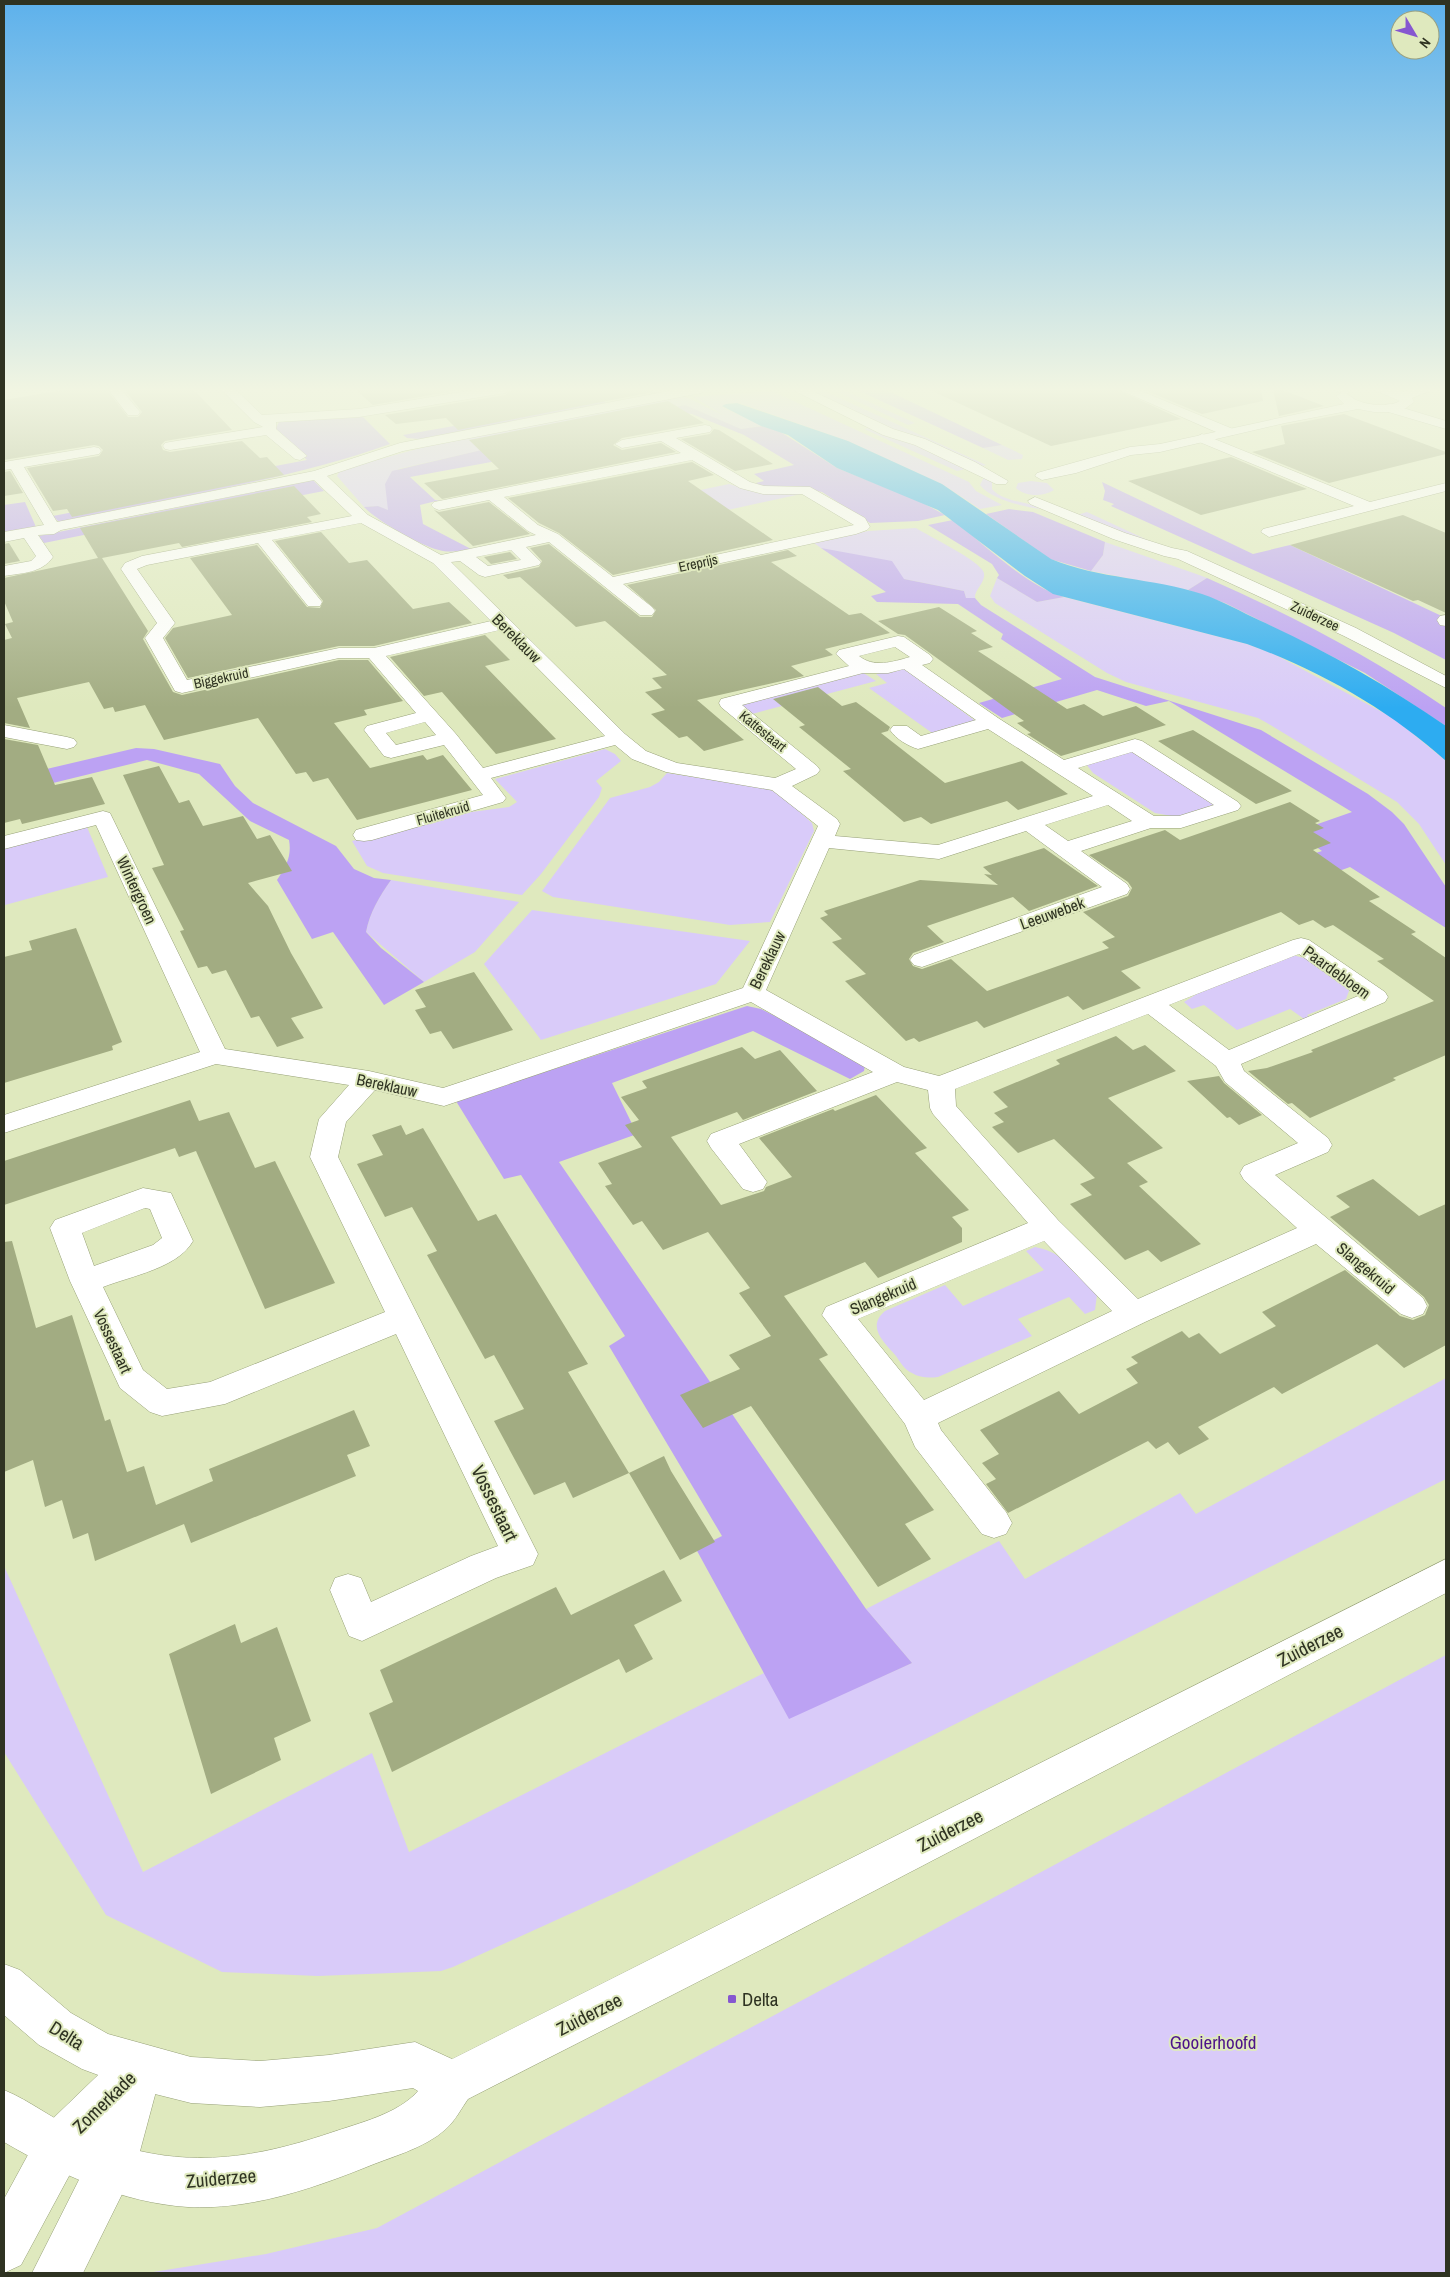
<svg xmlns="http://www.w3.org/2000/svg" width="1450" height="2277" viewBox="0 0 1450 2277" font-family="'Archivo Narrow',sans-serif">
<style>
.green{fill:#d9cbf9}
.forest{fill:#bca2f3}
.water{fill:#2dacf1}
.building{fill:#a2ac82}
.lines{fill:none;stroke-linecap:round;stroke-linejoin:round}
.minor-casing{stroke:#96a077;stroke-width:1}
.tertiary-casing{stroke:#96a077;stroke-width:1}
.minor{fill:#fff;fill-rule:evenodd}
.tertiary{fill:#fff;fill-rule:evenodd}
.poi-dot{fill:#8657d0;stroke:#dfe9be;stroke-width:2}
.labels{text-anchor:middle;stroke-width:4;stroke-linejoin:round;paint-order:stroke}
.far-street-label{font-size:14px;fill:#2f3322;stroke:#dfe9be}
.street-label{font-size:16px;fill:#2f3322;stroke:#dfe9be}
.near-street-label{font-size:19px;fill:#2f3322;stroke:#dfe9be}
.near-poi-label{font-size:19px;fill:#2f3322;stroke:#dfe9be;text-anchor:start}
.near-park-label{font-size:19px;fill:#4d138a;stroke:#dfe9be}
</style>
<rect width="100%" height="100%" fill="#dfe9be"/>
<g class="green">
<polygon points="802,389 820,389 986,465 978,467 898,433"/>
<polygon points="831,389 841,389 915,423 908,425"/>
<polygon points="772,391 969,482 976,491 1002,505 980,509 942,484 848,441 740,403 730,403 722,407 763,426 741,429 684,405 398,469 389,511 378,506 364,507 337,476 339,472 351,467 428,446 684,396 723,415 693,397"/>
<polygon points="873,427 970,468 957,471 864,429"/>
<polygon points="1002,445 1023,455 1022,459 1008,460 983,448"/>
<path d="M984,477L992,481V489C1005,503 1025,500 1041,509C1024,507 990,499 980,485Z"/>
<path d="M1031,481L1047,483L1054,490C1043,497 1025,497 1016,488L1018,483Z"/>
<polygon points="729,484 757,492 801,494 659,525 629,505"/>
<polygon points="1087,512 1156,544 1139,539 1077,515"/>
<path d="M916,528C928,536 981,561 984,573C986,582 974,590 975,598H966L964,591L904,579L821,548L814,543L868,531Z"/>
<polygon points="1105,542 1202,576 1207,578 1188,590 1091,571 1103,555"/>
<polygon points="997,578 1037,602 1064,597 1247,644 1274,654 1395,719 1446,761 1446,865 1419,824 1397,802 1267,723 1258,718 1126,682 1107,673 995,603 990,596"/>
<polygon points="903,668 977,722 935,735 869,688 887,683 876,674"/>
<polygon points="862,672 876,681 752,714 740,703"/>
<polygon points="605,749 615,754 621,761 596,781 602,788 599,797 541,874 522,895 383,873 367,866 352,841 464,813 509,807 517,802 495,779"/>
<polygon points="1132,751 1217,804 1177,817 1155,813 1093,773 1086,764"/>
<polygon points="667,773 767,788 782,796 812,823 814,831 770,922 730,925 553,897 542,891 610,798 650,787 659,782"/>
<polygon points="87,827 108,877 5,905 4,847"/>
<path d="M391,880L519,902L475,952L424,982L366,932C370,912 379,897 391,880Z"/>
<polygon points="532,910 750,941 716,984 541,1040 484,964"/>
<polygon points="1293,955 1307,959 1347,987 1349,991 1346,999 1307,1015 1312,1019 1307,1021 1290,1009 1237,1030 1204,1005 1192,1009 1184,1002 1208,987"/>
<path d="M1035,1247C1064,1252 1078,1274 1097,1295L1095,1310L1085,1314L1069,1297L1018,1319L1032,1336L938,1377C929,1378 920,1378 912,1373C905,1370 900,1362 896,1356C884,1342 866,1327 885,1311L945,1285L963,1306L1044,1270L1026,1251Z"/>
<polygon points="1446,1378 1446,1479 629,1887 453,1967 441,1971 318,1976 222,1972 106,1915 4,1752 4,1566 143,1872 372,1753 409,1852 764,1673 789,1718 912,1663 866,1609 999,1541 1025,1579 1180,1493 1196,1514"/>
<polygon points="1446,1655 1446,2273 147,2273 266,2254 377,2228"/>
</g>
<g class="forest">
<polygon points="855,389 884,389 1002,445 983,448"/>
<polygon points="594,396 610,405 420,439 407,438 403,435 588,402"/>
<path d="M685,405L741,429L763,426L779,431L837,468L921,502L945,515L918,521L870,523L822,492L812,490L766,489L756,483L764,481L754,474L794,465L744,435L692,414L684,413L524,456L410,477L435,500H440L420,505L423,524L471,549C461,551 449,553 439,550C419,545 379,522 364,507L378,506L388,510L385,484L392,471L486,449L484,440Z"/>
<path d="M360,414L390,444C283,482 170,497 59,522L53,516L273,473L270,467L307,460L275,430L279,422Z"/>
<polygon points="313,480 324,491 221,511 218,508 44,543 39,536"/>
<polygon points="1102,482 1253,554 1290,545 1446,618 1446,660 1394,633 1111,506 1114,504 1103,500 1105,491"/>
<polygon points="25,502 36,527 4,532 4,505"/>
<polygon points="1009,509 1033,512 1105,542 1103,555 1091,571 1050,559 986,514"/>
<path d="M953,520C985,545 1025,585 1064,597L1037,602L997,578L999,575L992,564L928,525Z"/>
<polygon points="821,548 892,561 904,579 964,591 966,598 975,598 981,605 1095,677 1261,730 1368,794 1392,812 1404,824 1446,887 1446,928 1350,867 1259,900 1231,880 1322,851 1295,832 1352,812 1169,701 1146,706 1097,690 1002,718 979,703 1062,679 1001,639 1003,634 958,604 877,602 871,596 886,592"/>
<path d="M1207,578C1291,615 1370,656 1446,708V726L1365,673L1225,603L1188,590Z"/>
<path d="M136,748L154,749L220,764L235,786L253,803L336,846L354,869L374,878L391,880C379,897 370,912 366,932L381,948L424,982L384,1005L333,932L312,939L277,880C286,867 292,856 289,840L250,821L199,774L147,760L4,795V779Z"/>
<polygon points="747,1006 761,1009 860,1059 865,1065 864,1071 850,1079 753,1031 612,1083 637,1134 559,1162 866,1609 912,1663 789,1719 696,1549 722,1536 609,1346 625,1336 521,1175 504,1179 456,1101"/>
</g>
<path class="water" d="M737,403L848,441L942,484L1051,559C1099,579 1153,578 1202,594C1223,601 1241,612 1261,621C1326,651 1387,685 1446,726V761C1389,710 1319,670 1247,644L1053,594L1025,576L938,510L837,468L788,435L761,426L722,406L726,404Z"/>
<g class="building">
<polygon points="69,389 106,389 128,417 138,417 142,412 124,389 193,389 232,430 165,441 161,445 163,450 170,452 242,441 260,458 267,457 284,475 72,517 67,509 53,511 27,468 99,456 103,450 99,446 94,445 4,460 4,400"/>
<polygon points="355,389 465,389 373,405"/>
<polygon points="513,389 649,389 653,392 458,430 446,418 396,424 385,415 505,395"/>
<polygon points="928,389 1116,389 1181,419 1051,446"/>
<polygon points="1142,389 1261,389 1263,401 1202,414"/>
<polygon points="1273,389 1280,389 1324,406 1279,416"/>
<polygon points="668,401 704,423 622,438 613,445 622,450 661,443 676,452 442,499 424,483 499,469 469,440"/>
<polygon points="1344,414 1446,452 1446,454 1329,483 1252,452 1285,444 1281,426"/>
<polygon points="714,429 719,430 773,464 735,471 681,439 710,434"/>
<polygon points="1231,457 1307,489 1201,515 1128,481"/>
<polygon points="692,462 714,475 688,481 773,540 613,575 559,533 539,523 508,498"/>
<polygon points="10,471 23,493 4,496 4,472"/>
<polygon points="294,486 321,514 307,517 312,522 182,547 179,543 102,558 148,631 143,639 173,692 182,695 339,660 368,660 403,701 364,710 367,715 334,723 370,768 423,755 427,760 443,755 472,790 357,820 328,778 313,782 306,772 296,774 258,718 164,740 145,705 115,712 113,707 104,709 89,682 17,698 30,728 4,723 4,640 12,638 5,624 13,622 4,601 4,578 98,558 80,528"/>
<polygon points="489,502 530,534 473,546 434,510 439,512"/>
<polygon points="1403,515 1446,533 1446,613 1418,600 1413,601 1290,545"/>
<polygon points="321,532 349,563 367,560 413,609 449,602 472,623 374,646 339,646 188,678 165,638 173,628 232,615 190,558 257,545 307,607 320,608 323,601 275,541"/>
<polygon points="9,543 20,561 4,564 4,544"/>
<polygon points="549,544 640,617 652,617 656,610 627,585 788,550 797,556 771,562 849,615 861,613 890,633 825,649 833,655 791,666 804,676 697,700 744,740 704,751 687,736 679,738 651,714 665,710 645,692 662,688 652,678 667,675 611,626 605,621 576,627 520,577 508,579 503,575 539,567 542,561 530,548"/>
<polygon points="510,552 517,559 491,564 484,557"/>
<polygon points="939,607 977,631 971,633 993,647 978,651 1067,709 1084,704 1103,716 1136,706 1166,725 1061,756 1027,734 1031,733 1017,723 1024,721 905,635 898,634 878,621"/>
<polygon points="485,635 510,660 485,666 556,739 496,754 442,692 424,696 390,657"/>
<polygon points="818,687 842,706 856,702 890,727 888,731 881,733 945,783 1022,761 1068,794 1018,810 1007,801 931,824 921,817 904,822 843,771 851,769 799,727 805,725 773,699"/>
<polygon points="1193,730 1230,753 1292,791 1256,804 1158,741"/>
<polygon points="4,739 38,745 55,785 92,777 105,804 22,824 20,819 4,823"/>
<polygon points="159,766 179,803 189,800 203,826 243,816 257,839 270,835 292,871 248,883 268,906 291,953 323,1008 291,1018 304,1038 277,1047 259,1016 251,1018 226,970 212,974 207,966 198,968 180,931 184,930 152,868 164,865 123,775"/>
<polygon points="1290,802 1320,821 1315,823 1324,828 1313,832 1331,843 1313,850 1380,897 1369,901 1416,932 1411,934 1446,958 1446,1055 1393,1078 1396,1080 1310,1118 1292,1103 1288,1104 1248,1071 1267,1068 1313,1052 1311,1050 1434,1001 1377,961 1384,959 1333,925 1325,928 1313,920 1299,925 1281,912 1121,971 1141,988 1083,1010 1068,996 984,1028 977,1021 919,1042 914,1038 906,1041 845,981 866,974 832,942 842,939 820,918 828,915 824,911 920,880 998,885 984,874 992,875 983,867 1044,848 1098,886 1029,911 1013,897 927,926 944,942 913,953 909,959 913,966 922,969 951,959 987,991 1109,948 1102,942 1115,937 1083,912 1128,896 1132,888 1128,882 1089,855 1165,830 1180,840"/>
<polygon points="76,928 122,1042 112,1046 113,1050 4,1083 4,957 32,950 29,941"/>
<polygon points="474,972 513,1030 453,1049 441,1031 430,1034 415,1010 426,1007 415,990"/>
<polygon points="1116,1036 1133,1050 1145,1045 1176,1071 1108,1098 1163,1148 1127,1163 1148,1182 1139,1186 1201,1244 1161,1262 1148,1250 1125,1260 1070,1204 1092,1195 1080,1184 1095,1178 1054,1139 1018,1153 992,1127 1004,1122 994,1113 1008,1107 993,1092 1060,1064 1056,1060"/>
<polygon points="742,1047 755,1059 780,1050 817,1091 743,1120 737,1112 671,1137 721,1205 764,1191 766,1187 792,1177 759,1138 833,1109 835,1111 876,1095 927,1148 915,1153 969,1210 952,1217 962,1228 962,1242 878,1278 865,1262 784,1296 828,1355 819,1359 934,1510 905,1524 931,1559 878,1587 751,1406 703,1428 680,1395 740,1369 729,1355 771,1336 739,1293 750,1288 708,1232 663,1250 642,1221 633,1225 605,1186 612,1184 598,1163 642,1147 625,1125 639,1120 621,1097 647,1088 642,1081"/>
<polygon points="1219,1076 1224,1083 1262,1115 1239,1125 1230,1117 1227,1118 1187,1081"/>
<polygon points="190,1100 199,1121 229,1112 255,1168 275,1161 335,1283 265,1309 196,1151 179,1157 175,1148 4,1205 4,1161"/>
<polygon points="401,1125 406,1135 423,1128 478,1221 496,1214 588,1364 568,1372 629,1473 573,1498 565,1482 534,1495 494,1421 524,1409 494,1355 485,1359 455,1305 427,1255 437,1251 412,1207 385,1217 357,1164 383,1155 372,1135"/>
<polygon points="1373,1179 1419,1216 1446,1204 1446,1345 1404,1368 1377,1344 1282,1394 1274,1387 1198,1427 1209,1439 1179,1455 1168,1442 1156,1449 1148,1441 1008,1513 986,1484 996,1479 982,1463 999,1454 980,1430 1059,1391 1079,1414 1138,1383 1126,1369 1138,1363 1131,1357 1182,1331 1189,1338 1199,1333 1220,1354 1276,1326 1262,1312 1345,1270 1400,1316 1413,1320 1425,1315 1429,1305 1424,1297 1330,1217 1350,1207 1336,1196"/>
<polygon points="12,1241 36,1328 72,1315 105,1421 110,1419 127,1472 144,1466 156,1505 213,1481 209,1469 354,1410 370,1446 347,1455 356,1476 191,1543 184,1524 95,1561 88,1533 73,1539 62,1500 45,1507 33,1460 4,1472 4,1242"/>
<polygon points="664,1456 671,1471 715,1542 680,1560 629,1473"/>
<polygon points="664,1570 682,1601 634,1625 653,1659 626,1673 619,1659 392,1772 369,1713 393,1702 380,1670 556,1587 571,1615"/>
<polygon points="235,1624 241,1643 277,1627 311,1721 274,1738 281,1760 211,1794 169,1654"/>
</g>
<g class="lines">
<g class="minor-casing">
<g id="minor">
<polygon points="108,389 121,389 140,412 138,415 128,415"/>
<polygon points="221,389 235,389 262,415 359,409 479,389 511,389 505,393 359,417 276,422 276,429 307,456 300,460 295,459 266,435 170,450 165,449 163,446 165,443 170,442 263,427 254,422"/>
<path d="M679,389H707L701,393L403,451L327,476L368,515L441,555L536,535L528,531L489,500L439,510L434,508L431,505L434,502L681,453L661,441L622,448L615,444L622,440L705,425L710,426L712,429L710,432L676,438L750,482L764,486L810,487L865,518L870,527L867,530L856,534L623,584L652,607L655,611L652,615H640L549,542L526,547L541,562L539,565L485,577L479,575L460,561L451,562L625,734L646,751L677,763L775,778L796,769L721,707L719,703L721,699L849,666L836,654L839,650L898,636L904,637L930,655L933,659L930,663L922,665L998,718L1064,760L1135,739L1142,741L1238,802L1241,806L1238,810L1181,828H1151L1081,851L1127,884L1130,889L1127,894L922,967L914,965L910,960L914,955L1102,887L1026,831L939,859L829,848L766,990L904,1067L939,1076L1293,940L1301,938L1309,940L1385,992L1388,997L1385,1002L1241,1064L1244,1071L1328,1138L1332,1145L1328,1152L1275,1175L1423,1298L1427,1306L1423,1314L1412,1318L1401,1314L1316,1244L1145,1322L938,1423L941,1430L1006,1512L1012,1523L1006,1534L994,1538L982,1534L915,1447L905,1424L822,1315L826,1307L1028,1223L933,1114L930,1108L928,1090L897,1082L739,1144L767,1182L763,1189L753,1192L743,1189L711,1148L707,1141L711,1134L873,1072L751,1002L444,1106L375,1090L346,1122L338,1157L538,1554L533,1565L496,1578L362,1641L349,1636L330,1590L335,1578L348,1574L361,1578L371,1602L471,1556L498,1546L396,1334L225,1404L162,1416L150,1412L120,1388L70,1281L50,1228L55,1220L143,1188L171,1193L193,1241C178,1268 131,1276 103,1287L143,1370L167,1389L210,1382L385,1312L310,1157L319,1119L349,1085L216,1064L4,1133V1115L200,1052L96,825L4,849V836L103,811L110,813L225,1049L369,1071L443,1088L743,988L818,826L772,790L666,772L632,759L615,745L491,778L506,798L503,802L372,840L364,841L356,840L353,835L356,830L483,795L444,745L391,758L384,756L364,730L367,726L416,713L369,658H339L182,693L175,691L145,638L157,623L121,569L125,563L142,556L352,516L314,480L61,530L54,534L38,535L53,557C42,573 22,573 4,576V566L31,561L36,556L24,538L4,542V532L44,525L11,469L4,470V462L94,447L99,448L101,451L99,454L24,467L57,522L314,471L400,443ZM692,460L740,488L763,494H802L854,525L613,577L558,534L538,525L504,497ZM361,523L433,563L491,621L374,648H339L187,680L163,638L175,623L137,569L147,565L258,543L308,606H320L322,602L272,540ZM511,550L521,560L488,566L476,557ZM500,630L605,736L483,768L456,734L386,656ZM895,647L910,657C892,662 874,668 859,656ZM904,669L976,720L921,736L907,726H893L890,730C896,739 908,746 918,749L988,729L1093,796L938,845L835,836L840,824L837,819L792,786L817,774L820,770L817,766L742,705L863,673H888ZM425,722L436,735L396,745L386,733ZM1132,752L1214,805L1179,816H1154L1078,768ZM1108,805L1132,821L1068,841L1045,825ZM1299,954L1358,996L1229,1050L1169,1005ZM1148,1014L1216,1066L1225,1082L1298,1143L1244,1166L1240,1173L1244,1180L1297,1228L1138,1299L1058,1220L956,1106L955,1089ZM145,1208L150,1209L162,1238L153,1245L94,1266L82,1233ZM1044,1241L1112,1311L924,1400L858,1319Z"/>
<polygon points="1118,389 1136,389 1233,429 1235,432 1233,435 1223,435"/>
<polygon points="1334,389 1350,389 1351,391 1345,395"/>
<polygon points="1390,404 1446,421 1446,429 1385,411 1383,408 1385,405"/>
<polygon points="1202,434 1370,502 1446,483 1446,491 1269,537 1261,532 1263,529 1354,506 1197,441 1195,438"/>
<polygon points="1446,615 1446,626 1440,625 1437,620 1440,616"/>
<polygon points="4,725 67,737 74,739 77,743 74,747 67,749 4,737"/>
<polygon points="139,2044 155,2051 162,2069 136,2166 83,2273 32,2273 90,2158 95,2144 76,2163 21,2265 4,2273 4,2199 42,2129 123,2051"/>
</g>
</g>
<g class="tertiary-casing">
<g id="tertiary">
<polygon points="791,389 808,389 893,429 925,439 975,462 1008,481 1006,484 996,484 915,445 883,435"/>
<path d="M1372,389H1397L1403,392L1413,389H1435L1412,398L1414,402L1406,408L1394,412H1374L1358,409L1285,423L1160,452L1131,455L1076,473L1042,480L1035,476L1037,473L1130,447L1160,444L1344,404L1336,396L1342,392C1348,394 1351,397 1356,400C1368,405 1388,408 1400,401Z"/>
<polygon points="1035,497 1125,533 1172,548 1187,551 1356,628 1446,676 1446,688 1344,636 1178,559 1164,556 1113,539 1030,504 1028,501"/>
<path d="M1446,1559V1593L778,1941L468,2099C461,2109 455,2121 446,2129C424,2149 390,2157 364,2168C309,2190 248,2210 188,2207C124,2203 58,2174 4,2142V2090C31,2101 53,2120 80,2131C169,2170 241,2163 330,2133C359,2123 398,2114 418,2091L413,2088L329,2101L260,2107L191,2103L139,2090L82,2069L39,2045L4,2015V1964L20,1970L71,2013L108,2034L191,2057L260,2061L329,2055L415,2042L452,2059Z"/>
</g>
</g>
<use href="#minor" class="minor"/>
<use href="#tertiary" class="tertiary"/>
</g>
<linearGradient id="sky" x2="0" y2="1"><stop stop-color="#5db1ec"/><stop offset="0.55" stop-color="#f1f5e2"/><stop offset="1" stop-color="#f1f5e2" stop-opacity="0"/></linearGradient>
<rect width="1450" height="708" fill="url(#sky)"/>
<rect class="poi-dot" x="727" y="1994" width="10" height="10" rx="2.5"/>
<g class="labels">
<g class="far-street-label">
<text transform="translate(698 563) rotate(-12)" y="5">Ereprijs</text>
<text transform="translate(1315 616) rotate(25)" y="5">Zuiderzee</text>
<text transform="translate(221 678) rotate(-12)" y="5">Biggekruid</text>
<text transform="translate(763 731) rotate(39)" y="5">Kattestaart</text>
<text transform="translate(443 813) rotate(-16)" y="5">Fluitekruid</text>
</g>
<g class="street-label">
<text transform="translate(517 638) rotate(45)" y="6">Bereklauw</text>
<text transform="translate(137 890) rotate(65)" y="6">Wintergroen</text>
<text transform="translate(1052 913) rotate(-20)" y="6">Leeuwebek</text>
<text transform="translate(767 960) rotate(-64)" y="6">Bereklauw</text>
<text transform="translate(1337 972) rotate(36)" y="6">Paardebloem</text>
<text transform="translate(387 1085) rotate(12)" y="6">Bereklauw</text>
<text transform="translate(1366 1268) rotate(40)" y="6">Slangekruid</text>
<text transform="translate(883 1296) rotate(-23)" y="6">Slangekruid</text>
<text transform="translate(113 1341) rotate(65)" y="6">Vossestaart</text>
</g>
<g class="near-street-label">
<text transform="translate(495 1503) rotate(64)" y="7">Vossestaart</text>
<text transform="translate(1310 1645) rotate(-27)" y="7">Zuiderzee</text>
<text transform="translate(950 1830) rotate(-27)" y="7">Zuiderzee</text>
<text transform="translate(589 2014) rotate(-27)" y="7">Zuiderzee</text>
<text transform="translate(67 2035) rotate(32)" y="7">Delta</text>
<text transform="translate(104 2102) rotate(-44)" y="7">Zomerkade</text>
<text transform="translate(221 2178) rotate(-5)" y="7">Zuiderzee</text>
</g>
<g class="near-poi-label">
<text x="742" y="2006">Delta</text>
</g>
<g class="near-park-label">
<text x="1213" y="2049">Gooierhoofd</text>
</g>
</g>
<rect width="1450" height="2277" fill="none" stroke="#2f3322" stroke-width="10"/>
<g transform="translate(1415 35) rotate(128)"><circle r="24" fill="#dfe9be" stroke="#99a080"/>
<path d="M0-4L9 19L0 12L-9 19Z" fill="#8657d0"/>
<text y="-8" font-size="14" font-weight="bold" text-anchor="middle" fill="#2f3322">N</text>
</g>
</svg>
